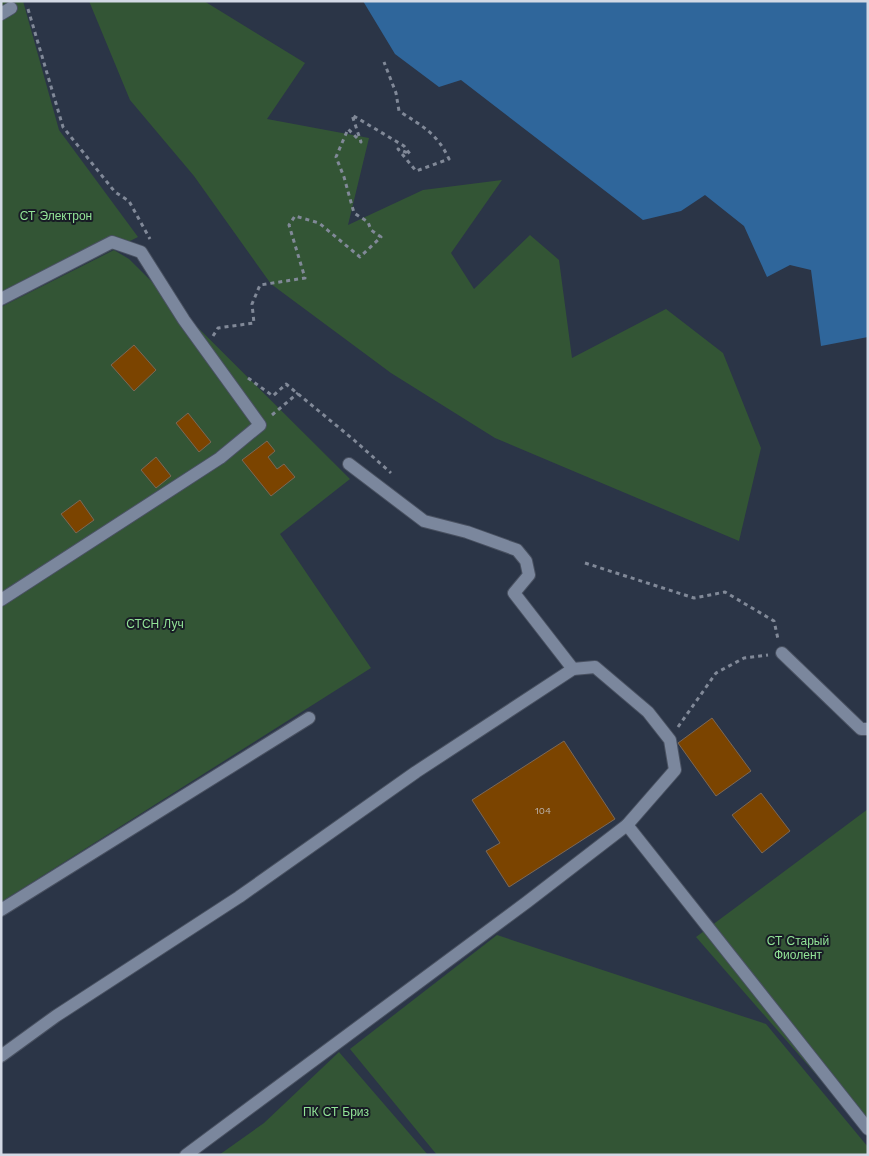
<svg xmlns="http://www.w3.org/2000/svg" width="869" height="1156" viewBox="0 0 869 1156" font-family="'Work Sans',sans-serif">
<style>
.green{fill:#335535}
.water{fill:#2f669b}
.building{fill:#7b4400;stroke:#7c6857}
.lines{fill:none;stroke-linecap:round;stroke-linejoin:round}
.minor-casing{stroke:#495161;stroke-width:14}
.path{stroke:#818998;stroke-width:3;stroke-dasharray:4 4;stroke-linecap:butt}
.minor{stroke:#7b879d;stroke-width:12}
.labels{text-anchor:middle;stroke-width:4;stroke-linejoin:round;paint-order:stroke}
.number-label{font-size:10px;fill:#bdb4ac}
.park-label{font-size:12px;fill:#92e497;stroke:#181c25}
</style>
<rect width="100%" height="100%" fill="#2b3547"/>
<g class="green">
<polygon points="1,1 23,1 59,130 138,237 1,305"/>
<polygon points="89,1 204,1 305,63 267,119 369,138 348,225 423,190 502,180 451,253 474,289 530,235 559,260 572,358 666,309 723,353 761,448 739,541 495,438 391,373 271,284 194,176 130,100"/>
<polygon points="114,250 129,259 350,479 280,534 371,668 1,902 1,307"/>
<polygon points="868,809 868,1134 696,937"/>
<polygon points="497,935 766,1024 868,1147 868,1155 437,1155 350,1049"/>
<polygon points="339,1052 428,1155 219,1155 264,1123"/>
</g>
<polygon class="water" points="363,1 868,1 868,337 821,346 811,270 790,265 767,277 744,226 705,195 681,211 643,220 461,80 439,87 395,54"/>
<g class="building">
<polygon points="134,345 156,370 134,391 111,365"/>
<polygon points="188,413 211,442 199,452 176,423"/>
<polygon points="267,441 275,451 268,457 277,469 284,464 295,477 271,496 242,460"/>
<polygon points="156,457 171,476 156,488 141,470"/>
<polygon points="80,500 94,520 76,533 61,514"/>
<polygon points="712,718 751,771 716,796 678,743"/>
<polygon points="564,741 615,819 509,887 486,851 500,843 472,800"/>
<polygon points="761,793 790,831 762,853 732,815"/>
</g>
<g class="lines">
<g class="minor-casing">
<g id="minor">
<polyline points="1,14 11,8"/>
<polyline points="1,299 112,242 141,252 184,320 260,425 220,458 1,600"/>
<polyline points="349,464 424,521 467,532 517,550 526,561 529,575 514,593 573,669"/>
<polyline points="782,653 861,729 868,729"/>
<polyline points="627,825 868,1129"/>
<polyline points="1,910 309,718"/>
<polyline points="1,1056 56,1016 239,897 416,772 573,669 595,667 648,712 670,740 675,770 627,825 527,902 186,1155"/>
</g>
</g>
<g class="path">
<polyline points="28,9 63,127 115,192 129,201 150,239"/>
<path d="M213,336L218,328L254,323L252,304L260,285L305,278L289,225L295,216L319,223L360,257L381,237L371,230L368,222L354,213L344,177L336,157L348,129L361,142L352,115L404,146L410,154L398,149L416,171L449,159C437,133 422,126 399,111L396,93L384,62"/>
<polyline points="248,378 273,396 286,384 354,440 391,473"/>
<polyline points="272,415 298,393"/>
<polyline points="585,563 694,598 725,592 774,621 778,639"/>
<polyline points="678,727 716,673 744,658 768,655"/>
</g>
<use href="#minor" class="minor"/>
</g>
<g class="labels">
<g class="number-label">
<text x="543" y="814">104</text>
</g>
<g class="park-label">
<text x="56" y="220">СТ Электрон</text>
<text x="155" y="628">СТСН Луч</text>
<text x="798" y="945">СТ Старый<tspan x="798" dy="14">Фиолент</tspan></text>
<text x="336" y="1116">ПК СТ Бриз</text>
</g>
</g>
<rect width="869" height="1156" fill="none" stroke="#d3d9e5" stroke-width="5"/>
</svg>
